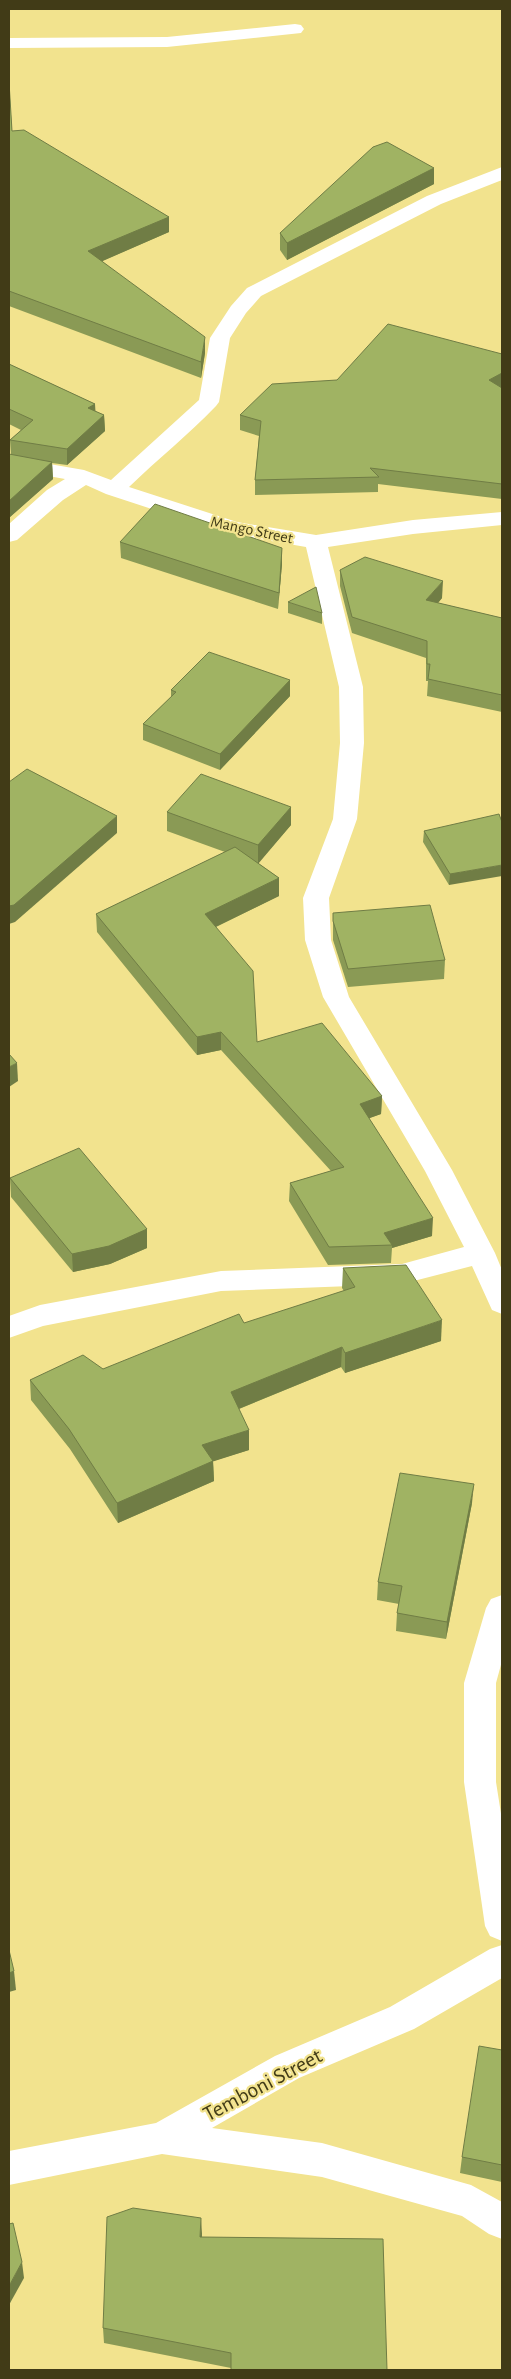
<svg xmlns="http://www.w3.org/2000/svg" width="511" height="2379" viewBox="0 0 511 2379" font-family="'Alegreya Sans',sans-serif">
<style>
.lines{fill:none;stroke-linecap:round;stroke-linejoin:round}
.minor{fill:#fff;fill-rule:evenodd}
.wall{fill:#8a9a55}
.shaded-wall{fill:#707d45}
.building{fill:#a0b363;stroke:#707d45}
.labels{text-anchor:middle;stroke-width:4.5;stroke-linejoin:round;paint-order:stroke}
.far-street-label{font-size:16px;fill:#413b17;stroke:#f2e38e}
.near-street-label{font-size:22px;fill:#413b17;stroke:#f2e38e}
</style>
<rect width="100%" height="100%" fill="#f2e38e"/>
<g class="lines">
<g class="minor">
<polygon points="295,24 301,25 304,29 301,33 167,47 9,48 9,38 167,37"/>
<path d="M502,167V180L441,204L261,296L246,313L230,338L219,402L216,406C188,435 158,459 129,487L237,522L316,535L413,520L502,512V525L413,534L328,547L363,687L364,743L357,819L329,898L331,940L349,997L452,1170L495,1253L502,1270V1314L492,1310L472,1266L402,1284L221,1291L43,1326L9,1338V1316L40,1305L221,1271L402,1264L464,1247L425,1171L323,997L305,940L303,898L333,819L340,743L339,687L306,547L225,533L106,494L86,485L63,500L17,540L9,542V524L47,490L65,479L9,469V457L84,470L111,480L199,400L210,338L231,306L247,288L427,196Z"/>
<polygon points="502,1595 502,1661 496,1683 496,1782 502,1820 502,1941 490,1936 485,1926 464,1782 464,1683 486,1608 491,1599"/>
<polygon points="502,1945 502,1978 414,2029 299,2078 212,2128 322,2143 471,2185 502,2202 502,2239 489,2234 462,2216 322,2177 162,2154 9,2185 9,2151 156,2123 275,2056 390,2007 490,1949"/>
</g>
</g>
<g class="wall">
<polygon points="9,82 12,131 169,217 169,232 102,261 205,353 201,378 9,306"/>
<polygon points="434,168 434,184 287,260 280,250 280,233"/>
<polygon points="502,354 502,387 501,387 502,388 502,499 378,484 378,492 255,495 255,480 259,436 240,430 240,415 337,380"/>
<polygon points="9,364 95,404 95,411 104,415 105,431 67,465 52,463 53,479 10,517 9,517 9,454 11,455 10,440 21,430 9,424"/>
<polygon points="120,542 282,548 282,564 278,609 121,558"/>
<polygon points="340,570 442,598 438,603 502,618 502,712 427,696 428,681 426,681 426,658 352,633 340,586"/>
<polygon points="288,602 322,613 322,624 288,613"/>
<polygon points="290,680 290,696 220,770 143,740 143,724 171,697 171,690"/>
<polygon points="291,807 291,825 258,863 279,878 279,896 216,927 257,1042 382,1096 381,1114 369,1118 432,1236 392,1248 391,1263 328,1265 289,1201 290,1183 331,1171 221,1050 197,1055 97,932 96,914 225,852 167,831 167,812"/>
<polygon points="502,822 449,885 423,842 424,831"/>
<polygon points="333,913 445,960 444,979 348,987 333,940"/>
<polygon points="10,1178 147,1229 147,1248 110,1264 73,1272 11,1197"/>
<polygon points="343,1268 441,1341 345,1373 341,1367 239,1409 249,1450 213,1461 214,1481 118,1523 70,1449 31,1400 30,1380 103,1369 344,1291 342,1288"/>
<polygon points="472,1503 446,1639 396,1631 397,1613 399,1604 377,1600 378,1582"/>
<polygon points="502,2050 502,2182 460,2173 462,2157"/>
<polygon points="202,2234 202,2237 387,2370 231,2368 104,2343 103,2328"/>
</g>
<g class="shaded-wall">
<polygon points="434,168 434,184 287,260 287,243"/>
<polygon points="169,217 169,232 89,267 88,251"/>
<polygon points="205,337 205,353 201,378 201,362"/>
<polygon points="502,373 502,387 488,395 489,380"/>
<polygon points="95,404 96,420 88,408"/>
<polygon points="104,415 105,431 67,465 67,449"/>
<polygon points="52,462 53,479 10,517 9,501"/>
<polygon points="282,548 282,564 278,609 279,593"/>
<polygon points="443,581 442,598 426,617 426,600"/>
<polygon points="290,680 290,696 220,770 220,754"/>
<polygon points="291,807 291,825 258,864 258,845"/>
<polygon points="117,816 117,833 15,922 9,924 9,906"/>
<polygon points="502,865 502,876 449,885 450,874"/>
<polygon points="279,878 279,896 205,932 205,914"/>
<polygon points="221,1032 221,1050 197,1055 197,1037"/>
<polygon points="17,1063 18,1081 9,1087 9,1067"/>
<polygon points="382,1096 381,1114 359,1122 360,1104"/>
<polygon points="433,1218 432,1236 392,1248 392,1245 384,1233"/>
<polygon points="147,1229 147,1248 110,1264 73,1272 72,1254"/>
<polygon points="442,1320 441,1341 345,1373 345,1353"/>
<polygon points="342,1347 341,1367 231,1412 231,1392"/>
<polygon points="249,1430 249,1450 202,1465 202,1445"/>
<polygon points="213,1461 214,1481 118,1523 117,1503"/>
<polygon points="474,1484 472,1503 446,1639 447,1622"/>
<polygon points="14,1971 16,1990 9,1992 9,1973"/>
<polygon points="201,2218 202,2234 200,2253 200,2237"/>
<polygon points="22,2262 24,2278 9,2305 9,2286"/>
</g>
<g class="building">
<polygon points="9,82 12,131 24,130 169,217 88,251 205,337 201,362 9,291"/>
<polygon points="387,142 434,168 287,243 280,233 373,147"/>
<polygon points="388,324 502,354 502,373 489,380 502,388 502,484 370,468 379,477 255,480 261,421 240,415 272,384 337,380"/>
<polygon points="9,364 95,404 88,408 104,415 67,449 10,440 33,420 9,409"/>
<polygon points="9,454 52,462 9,501"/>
<polygon points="155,504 282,548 279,593 120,542"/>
<polygon points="365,557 443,581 426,600 502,618 502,695 428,679 430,664 427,664 427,641 352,617 340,570"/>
<polygon points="316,587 322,613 288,602"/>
<polygon points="209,652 290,680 220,754 143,724 176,692 171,690"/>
<polygon points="27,769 117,816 14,905 9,906 9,782"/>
<polygon points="201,774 291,807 258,845 167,812"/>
<polygon points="499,814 502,822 502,865 450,874 424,831"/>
<polygon points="235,847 279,878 205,914 253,971 257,1042 322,1023 382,1096 360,1104 433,1218 384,1233 392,1245 329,1247 290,1183 344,1167 221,1032 197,1037 96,914"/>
<polygon points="430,905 445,960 348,969 333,921 333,913"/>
<polygon points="9,1054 17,1063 9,1067"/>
<polygon points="79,1148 147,1229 109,1246 72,1254 10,1178"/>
<polygon points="406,1265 442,1320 345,1353 342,1347 231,1392 249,1430 202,1445 213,1461 117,1503 69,1429 30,1380 83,1355 103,1369 239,1314 244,1323 355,1287 343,1268"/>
<polygon points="400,1473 474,1484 447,1622 397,1613 402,1586 378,1582"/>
<polygon points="9,1950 14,1971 9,1973"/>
<polygon points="479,2046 502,2050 502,2165 462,2157"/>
<polygon points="133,2208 201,2218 200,2237 383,2239 387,2370 231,2370 231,2353 103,2328 107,2217"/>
<polygon points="13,2223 22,2262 9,2286 9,2224"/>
</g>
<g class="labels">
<g class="far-street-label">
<text transform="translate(252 529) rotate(12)" y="6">Mango Street</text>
</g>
<g class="near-street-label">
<text transform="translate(262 2084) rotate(-28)" y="8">Temboni Street</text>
</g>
</g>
<rect width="511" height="2379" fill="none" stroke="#413b17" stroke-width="20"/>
</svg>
